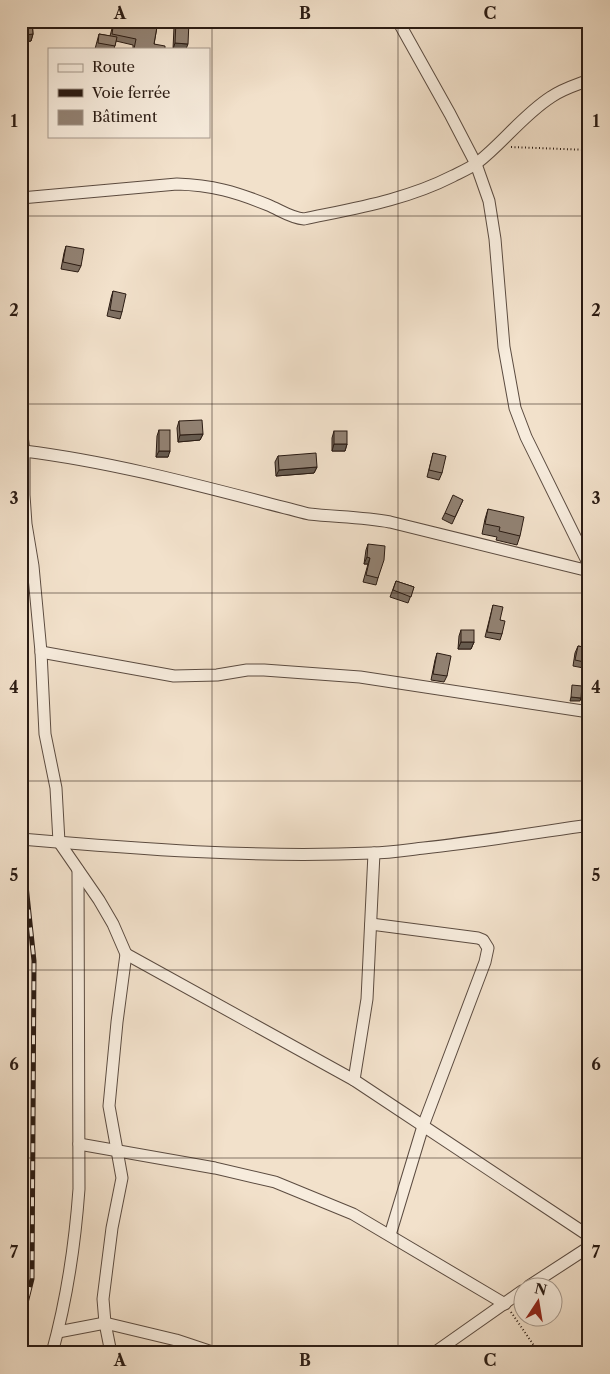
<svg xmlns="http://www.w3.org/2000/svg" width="610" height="1374" viewBox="0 0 610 1374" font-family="'Libre Caslon Text',serif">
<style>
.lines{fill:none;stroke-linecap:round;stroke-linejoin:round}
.minor-casing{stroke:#5c4c41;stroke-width:13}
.path{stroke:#2a1b13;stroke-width:2;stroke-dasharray:1 2.5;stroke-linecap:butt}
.minor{stroke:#f7ecdd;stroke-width:11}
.rail-casing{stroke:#2a1b13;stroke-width:5}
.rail{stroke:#f7ecdd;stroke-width:3;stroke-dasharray:9;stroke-linecap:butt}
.wall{fill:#7e7063;stroke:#2a1b13}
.shaded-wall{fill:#665b50;stroke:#2a1b13}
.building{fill:#928273;stroke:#2a1b13}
.grid{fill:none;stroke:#2a1b13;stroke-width:1;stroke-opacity:0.55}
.neatline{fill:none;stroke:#2a1b13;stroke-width:2}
.grid-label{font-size:16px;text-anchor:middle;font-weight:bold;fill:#2a1b13}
</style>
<rect width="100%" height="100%" fill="#f2e1cb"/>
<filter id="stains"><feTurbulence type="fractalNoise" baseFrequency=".004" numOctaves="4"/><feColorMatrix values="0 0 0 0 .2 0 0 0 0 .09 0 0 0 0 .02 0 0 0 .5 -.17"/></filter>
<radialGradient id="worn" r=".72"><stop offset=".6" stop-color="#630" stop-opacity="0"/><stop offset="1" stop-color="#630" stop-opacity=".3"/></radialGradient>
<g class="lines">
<g class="minor-casing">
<g id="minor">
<polyline points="398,21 450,114 476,164 489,201 495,239 504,347 515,408 526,437 589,565"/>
<path d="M21,198L177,184C212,185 236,192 268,205C280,210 291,218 304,219C356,208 406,200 453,176C461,172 470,168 477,163C503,143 523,115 551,97C562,89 576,85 589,80"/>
<polyline points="21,428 24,451 24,495 26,524 33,566 41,652 45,734 56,788 59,842 99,900 113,924 126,954 117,1022 109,1106 122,1178 112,1228 103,1299 105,1323 111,1353"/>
<path d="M24,451C121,463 215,490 309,514C336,517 363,517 390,522L589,571"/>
<polyline points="41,652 174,676 217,675 247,670 264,670 360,677 589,712"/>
<path d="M21,839C138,849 255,858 372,853C389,853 407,850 424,848C479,842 534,833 589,825"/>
<polyline points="371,924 478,938 483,940 488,948 485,962 423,1126 390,1235"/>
<polyline points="126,954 354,1080 589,1236"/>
<polyline points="354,1080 367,999 374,853"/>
<polyline points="79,1144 215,1168 275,1182 353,1214 505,1304"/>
<polyline points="529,1286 589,1247"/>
<polyline points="58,1332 105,1323 176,1340 215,1353"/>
<path d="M52,1353C67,1299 75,1244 79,1189L78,870"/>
<polyline points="434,1353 522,1291"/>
</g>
</g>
<g class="path">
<polyline points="511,147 589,150"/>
<polyline points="511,1312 539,1353"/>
</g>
<use href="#minor" class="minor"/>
<g class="rail-casing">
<polyline id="rail" points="21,838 34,961 32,1279 21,1323"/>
</g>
<use href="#rail" class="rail"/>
</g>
<g class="wall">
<polygon points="21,21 32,21 33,34 31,41 22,42"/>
<polygon points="114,21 137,21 144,23 144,21 158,21 154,44 165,49 133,49 133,45 116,41 114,49 95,49 99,34 110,36"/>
<polygon points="176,21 186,49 173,49 174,27"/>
<polygon points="66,246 81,266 78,272 61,269 64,253"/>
<polygon points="113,291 122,312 120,319 107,316 111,298"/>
<polygon points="179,421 203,434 200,440 178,442 177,428"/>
<polygon points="159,430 168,457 156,457 157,436"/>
<polygon points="334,431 347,444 345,451 332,451 332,438"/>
<polygon points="433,453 442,473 439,480 427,477"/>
<polygon points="278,456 317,467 314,473 276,476 275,462"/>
<polygon points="463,500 452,524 442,519 445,513"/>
<polygon points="488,509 520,536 517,545 496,540 497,537 482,534 485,519"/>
<polygon points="368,544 378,578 376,585 363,582 368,564 364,564 366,550"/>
<polygon points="396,581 414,587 408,603 390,597"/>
<polygon points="493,605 500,620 502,634 500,640 485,637"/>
<polygon points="461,630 474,642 471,649 458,649 459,636"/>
<polygon points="578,646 589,648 589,669 573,666 575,653"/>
<polygon points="437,653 447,676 444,682 431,680 435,660"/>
</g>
<g class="shaded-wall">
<polygon points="33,34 31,41 22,42 25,35"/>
<polygon points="175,43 188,44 186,49 173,49"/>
<polygon points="203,434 200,440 178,442 180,435"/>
<polygon points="334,444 347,444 345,451 332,451"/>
<polygon points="159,451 170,451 168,457 156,457"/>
<polygon points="317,467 314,473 276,476 279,470"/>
<polygon points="367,557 370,558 368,564 364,564"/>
<polygon points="461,642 474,642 471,649 458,649"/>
<polygon points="571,697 581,698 580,701 570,701"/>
</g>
<g class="building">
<polygon points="23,21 32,21 33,34 25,35"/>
<polygon points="114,21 137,21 145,23 145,21 158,21 154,44 165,46 165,49 134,49 136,39 112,34"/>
<polygon points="176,21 189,21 188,44 175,43"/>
<polygon points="99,34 117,37 115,46 98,43"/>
<polygon points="66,246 84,249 81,266 63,262"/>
<polygon points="113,291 126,294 122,312 110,310"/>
<polygon points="202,420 203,434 180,435 179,421"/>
<rect x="159" y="430" width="11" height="21"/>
<rect x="334" y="431" width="13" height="13"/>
<polygon points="316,453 317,467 279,470 278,456"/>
<polygon points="433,453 446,456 442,473 429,470"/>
<polygon points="453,495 463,500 455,517 445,513"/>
<polygon points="488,509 524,517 520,536 499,531 500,527 485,524"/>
<polygon points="368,544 385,546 384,560 378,578 366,575 370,558 367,557"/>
<polygon points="396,581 414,587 411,597 393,590"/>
<polygon points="493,605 503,607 500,620 505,621 502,634 487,632"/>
<rect x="461" y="630" width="13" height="12"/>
<polygon points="578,646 589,648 589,663 575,660"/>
<polygon points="437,653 451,656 447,676 433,674"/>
<polygon points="572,685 582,686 581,698 571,697"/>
</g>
<path class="grid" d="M212,21V1353M398,21V1353M21,216H589M21,404H589M21,593H589M21,781H589M21,970H589M21,1158H589"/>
<rect width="610" height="1374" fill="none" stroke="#f2e1cb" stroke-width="55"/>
<rect x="48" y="48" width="162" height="90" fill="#f7ecdd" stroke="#a5988c"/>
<rect x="58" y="64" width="25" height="8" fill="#f7ecdd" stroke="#a5988c"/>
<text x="92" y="72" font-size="15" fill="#2a1b13">Route</text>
<rect x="58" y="89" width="25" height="8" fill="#2a1b13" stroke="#a5988c"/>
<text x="92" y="98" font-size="15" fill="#2a1b13">Voie ferrée</text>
<rect x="58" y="110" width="25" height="15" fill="#928273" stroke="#a5988c"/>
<text x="92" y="122" font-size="15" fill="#2a1b13">Bâtiment</text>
<g transform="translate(538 1302) rotate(12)"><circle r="24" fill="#f7ecdd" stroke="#a5988c"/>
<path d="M0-4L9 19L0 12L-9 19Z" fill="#8f2418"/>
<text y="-8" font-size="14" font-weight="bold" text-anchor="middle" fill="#2a1b13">N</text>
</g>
<rect x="28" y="28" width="554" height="1318" class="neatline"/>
<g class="grid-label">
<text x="120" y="19">A</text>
<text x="305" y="19">B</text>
<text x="490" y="19">C</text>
<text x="14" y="127">1</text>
<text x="596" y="127">1</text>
<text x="14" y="316">2</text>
<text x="596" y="316">2</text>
<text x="14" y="504">3</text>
<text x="596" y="504">3</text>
<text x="14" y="693">4</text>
<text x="596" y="693">4</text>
<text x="14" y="881">5</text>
<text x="596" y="881">5</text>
<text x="14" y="1070">6</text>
<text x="596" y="1070">6</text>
<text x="14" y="1258">7</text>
<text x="596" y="1258">7</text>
<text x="120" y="1366">A</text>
<text x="305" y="1366">B</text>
<text x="490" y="1366">C</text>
</g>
<rect width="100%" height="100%" filter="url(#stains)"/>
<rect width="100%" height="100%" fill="url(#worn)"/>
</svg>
